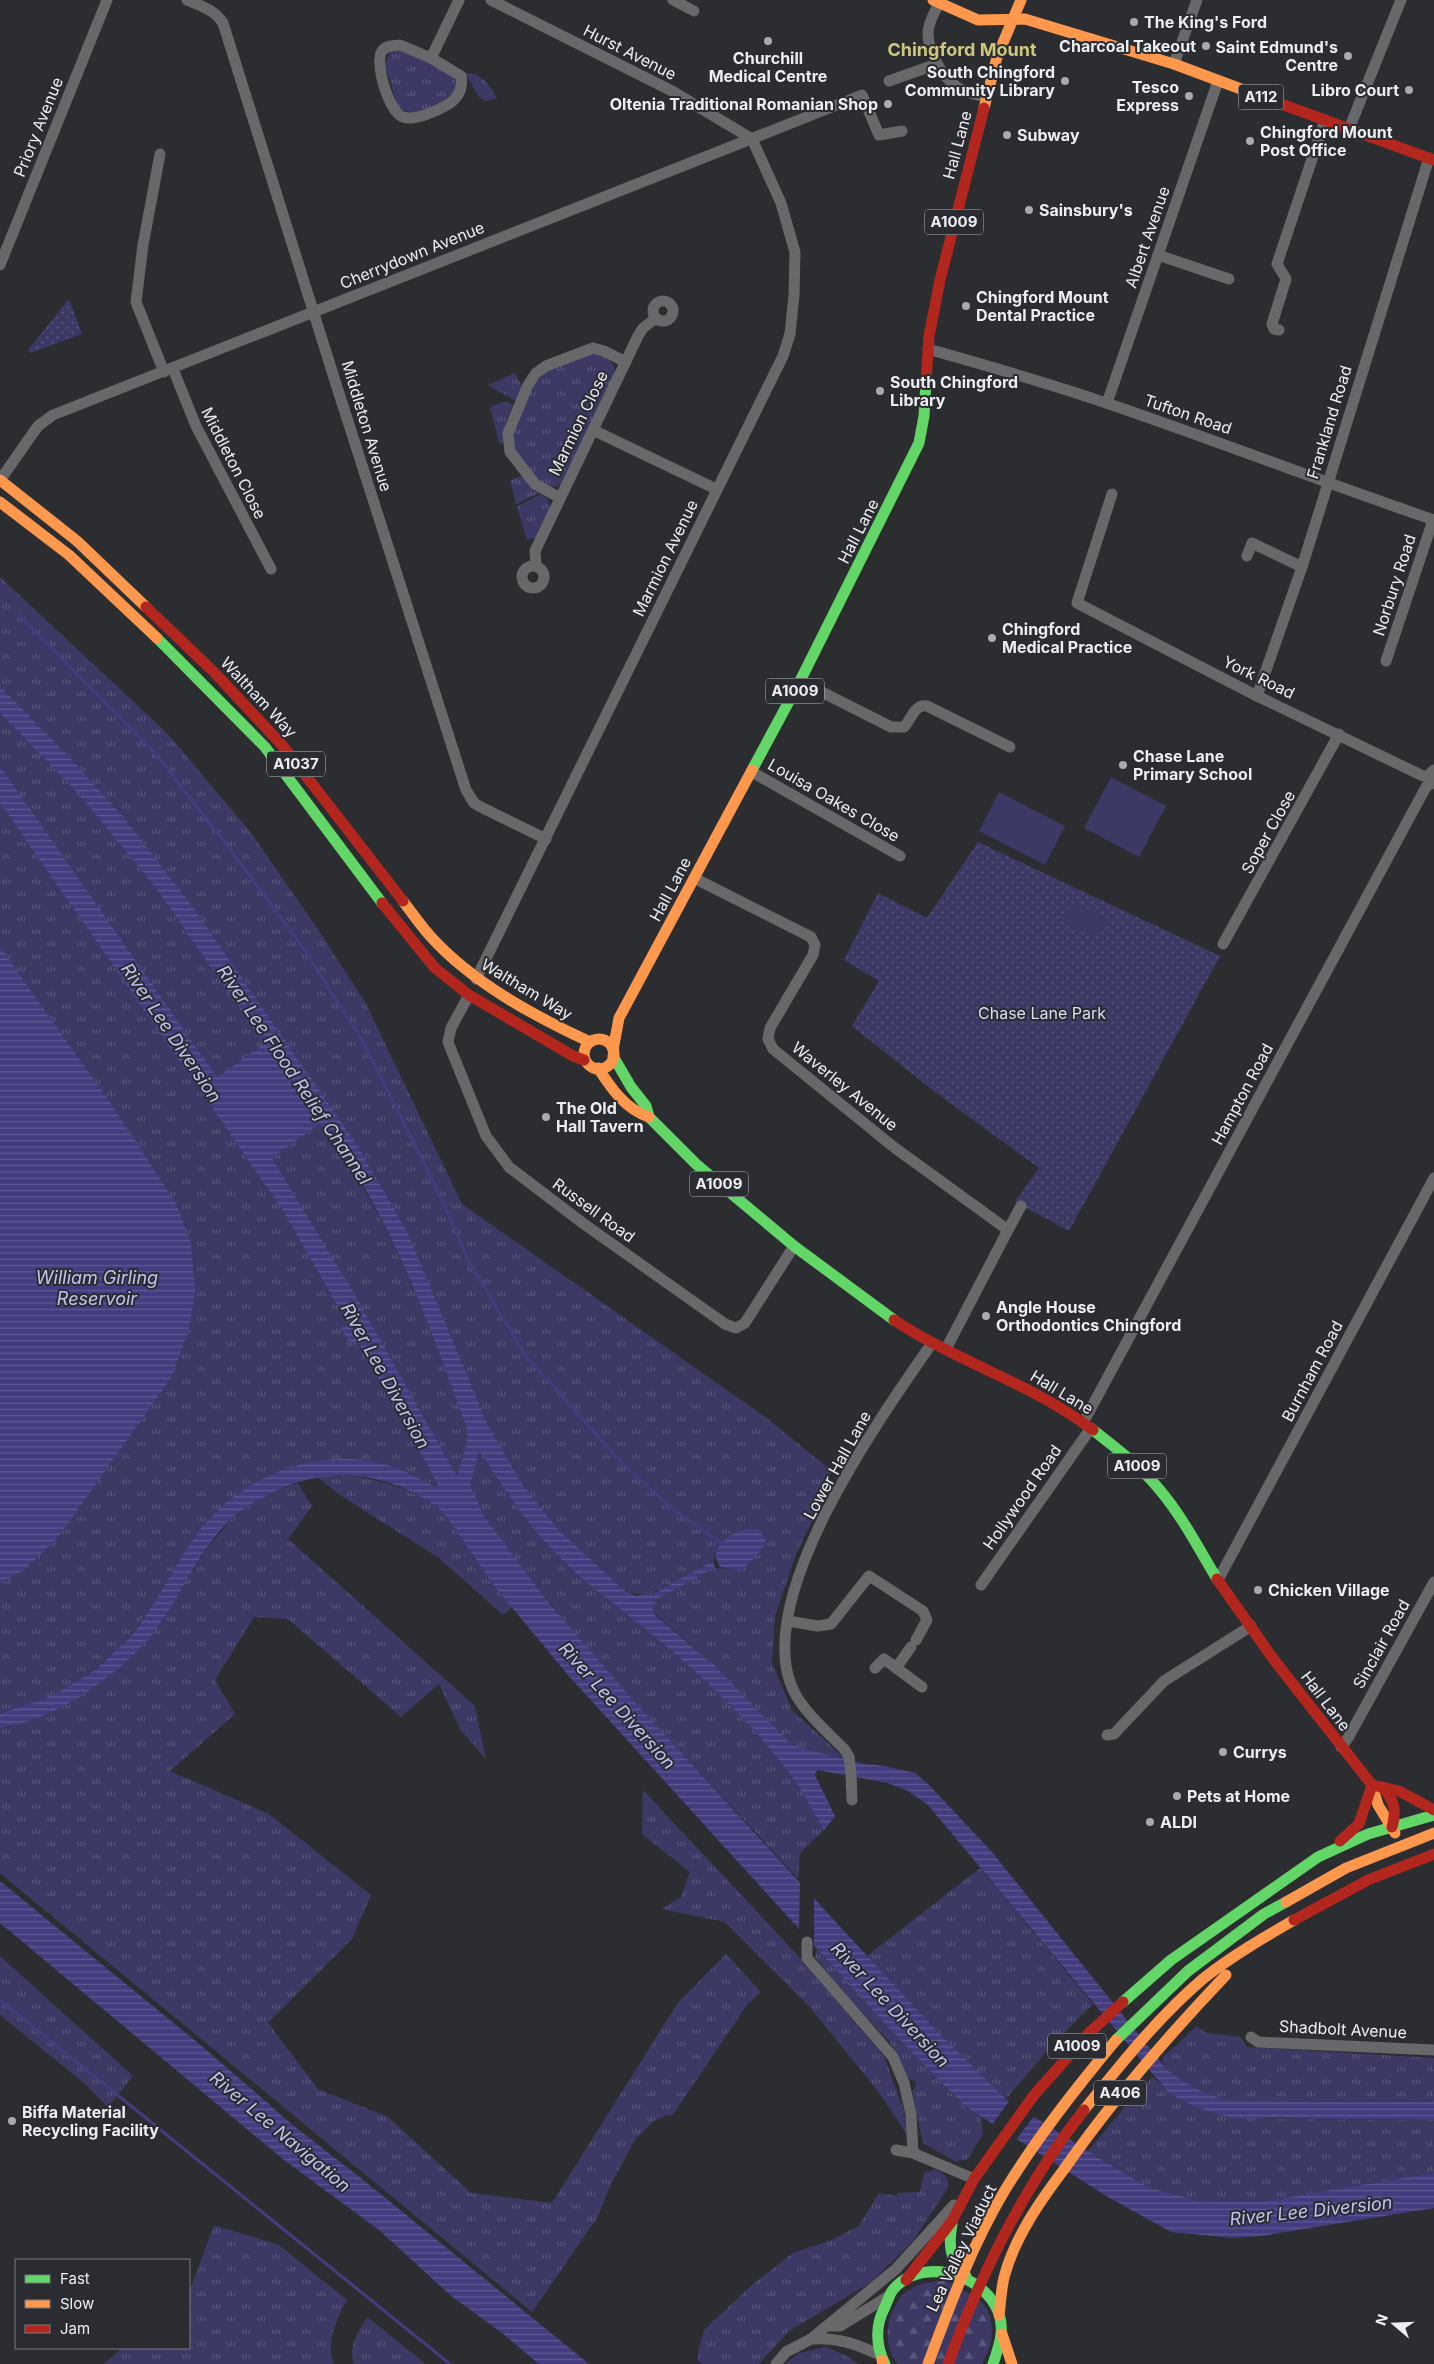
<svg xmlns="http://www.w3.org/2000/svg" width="1434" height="2364" viewBox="0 0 1434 2364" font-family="Inter,sans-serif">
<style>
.grass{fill:url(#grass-tufts)}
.forest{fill:url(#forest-firs)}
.park{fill:url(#park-dots)}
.pitch{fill:#3c3a65}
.water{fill:url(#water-rules);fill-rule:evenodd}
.pier{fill:#2c2d31}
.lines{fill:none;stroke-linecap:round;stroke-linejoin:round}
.stream{stroke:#433d7f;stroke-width:3}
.street{stroke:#68686b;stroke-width:11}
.fast{stroke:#63d668;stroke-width:11}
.slow{stroke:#ff974d;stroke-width:11}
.jam{stroke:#b3261e;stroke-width:11}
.poi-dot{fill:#a9aaae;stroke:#2b2c32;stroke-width:2}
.labels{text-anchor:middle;stroke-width:4;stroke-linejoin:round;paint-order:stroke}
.shield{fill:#2b2c32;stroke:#b3b4b8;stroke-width:1}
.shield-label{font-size:15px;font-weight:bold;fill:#edeef2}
.poi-label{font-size:16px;font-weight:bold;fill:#edeef2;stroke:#2b2c32;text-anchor:start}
.street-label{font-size:16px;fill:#edeef2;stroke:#2b2c32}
.park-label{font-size:16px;fill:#dddef4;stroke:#2b2c32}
.neighbourhood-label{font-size:18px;font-weight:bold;fill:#cec779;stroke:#2b2c32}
.water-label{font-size:18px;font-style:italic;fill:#c3c4ee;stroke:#2b2c32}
</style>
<defs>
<pattern id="grass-tufts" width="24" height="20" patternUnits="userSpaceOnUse" patternTransform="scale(1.25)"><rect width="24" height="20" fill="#3c3a65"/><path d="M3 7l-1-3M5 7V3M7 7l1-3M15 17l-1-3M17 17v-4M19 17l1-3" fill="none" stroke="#58577c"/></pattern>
<pattern id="forest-firs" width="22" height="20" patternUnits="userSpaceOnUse" patternTransform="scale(1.25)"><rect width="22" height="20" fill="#3c3a65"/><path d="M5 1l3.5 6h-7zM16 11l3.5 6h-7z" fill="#58577c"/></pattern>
<pattern id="park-dots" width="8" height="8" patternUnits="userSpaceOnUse" patternTransform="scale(1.25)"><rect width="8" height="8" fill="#3c3a65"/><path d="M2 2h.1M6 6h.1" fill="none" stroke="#58577c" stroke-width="1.8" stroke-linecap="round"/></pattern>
<pattern id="water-rules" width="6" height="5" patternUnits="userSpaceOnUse" patternTransform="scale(1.25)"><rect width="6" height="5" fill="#433d7f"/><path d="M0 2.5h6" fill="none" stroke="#5e5992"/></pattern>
</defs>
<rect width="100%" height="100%" fill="#2c2d31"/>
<g class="grass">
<path d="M400,49L452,75L456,80L455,91C444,102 418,118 401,109L397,105L386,68V61L390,51Z"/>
<path d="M465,73C483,73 489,85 497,98L486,101L479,97Z"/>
<path d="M593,353C605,357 616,361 615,375L564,482C558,487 550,489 543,485C535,480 515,454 513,445C510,427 533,377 550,369C563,362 579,358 593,353Z"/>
<polygon points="515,373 522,386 516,401 488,385"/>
<polygon points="506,401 513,405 507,420 504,442 499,443 490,407"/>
<polygon points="522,476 539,493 516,504 510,480"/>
<polygon points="541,494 548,499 550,509 537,537 527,540 517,507"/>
<path d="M0,577L168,734L252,834L319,931L365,1002L462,1204L765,1417L832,1471L828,1478V1489L796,1554L775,1616L772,1663L792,1710L844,1758L792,1745L714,1665L652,1611L653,1604L659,1598L715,1568L741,1570L716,1552L713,1561C687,1575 655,1603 625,1591L558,1529L522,1484L487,1423L408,1233L356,1143L193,907L126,820L75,763L0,686Z"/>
<polygon points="0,713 78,792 156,888 264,1044 217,1077 0,766"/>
<polygon points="0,803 282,1209 438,1485 437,1487 412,1474 384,1464 351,1459 243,1490 120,1648 75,1684 37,1703 0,1713 0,1584 24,1570 58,1538 171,1378 188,1333 175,1201 108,1099 0,947"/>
<path d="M320,1124C341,1153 361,1183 378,1214C414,1282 439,1354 466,1426L467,1441L457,1476L354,1293L272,1158Z"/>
<path d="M479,1452L482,1453C508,1497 540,1542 578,1575C607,1600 638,1622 667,1647C713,1686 759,1731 795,1781C806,1796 814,1813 824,1830L800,1853L798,1879C703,1773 601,1673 516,1559C502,1540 476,1512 472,1489C470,1478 477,1463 479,1452Z"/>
<path d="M346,1475C383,1480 415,1489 444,1513L494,1586L512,1607L503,1615L439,1558L340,1495L316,1476Z"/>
<polygon points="298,1483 310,1503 313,1505 288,1539 475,1706 486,1759 460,1729 439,1684 401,1717 288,1619 254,1617 215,1680 235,1714 170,1771 269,1814 371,1895 352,1939 268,2023 318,2089 388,2117 471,2193 552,2203 677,2004 726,1954 761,1992 747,2005 672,2116 667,2115 654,2121 636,2138 611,2184 597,2218 532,2312 0,1873 0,1728 11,1727 153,1632 209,1546 234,1516 270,1492"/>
<polygon points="643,1790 802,1960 884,2056 904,2111 907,2134 877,2090 809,2006 725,1922 662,1909 681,1897 690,1872 642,1834"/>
<polygon points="980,1868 1093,2004 1051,2046 1006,2099 938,2032 867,1956"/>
<polygon points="817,1949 962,2105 981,2117 983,2134 967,2160 954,2161 923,2143 912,2091 915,2088 916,2082 908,2078 890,2042 844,1994 815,1957"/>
<polygon points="0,1956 133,2076 108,2107 84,2083 0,2015"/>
<path d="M1197,2026L1206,2033L1241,2037L1247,2047L1434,2058V2102L1233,2101C1214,2097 1162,2081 1162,2058Z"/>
<polygon points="1153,2077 1167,2091 1267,2119 1434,2120 1434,2173 1259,2202 1199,2201 1150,2188 1088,2151 1141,2088"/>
<polygon points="935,2169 946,2176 949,2186 913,2241 870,2283 789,2331 759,2364 702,2364 698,2361 698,2352 704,2330 753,2284 793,2253 834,2239 859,2226 879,2193 897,2196 897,2193 920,2192 924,2173"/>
<path d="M214,2225L279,2245L347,2300C337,2318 325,2343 334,2364H104L122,2348H189V2288L192,2285Z"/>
<path d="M367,2317L426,2364H354C348,2346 358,2333 367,2317Z"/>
<polygon points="825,2347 845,2355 859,2364 785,2364 799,2353"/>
</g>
<path class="forest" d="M947,2281C958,2288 972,2293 981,2302C997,2315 994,2350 981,2364H898C880,2345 887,2308 906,2292C918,2283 933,2281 947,2281Z"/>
<g class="park">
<polygon points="69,299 82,334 30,353 28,350"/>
<polygon points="978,842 1220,956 1069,1231 1015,1202 1039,1168 935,1092 852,1026 879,981 844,960 878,893 927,918"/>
</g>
<g class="pitch">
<polygon points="1111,777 1166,806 1139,857 1084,828"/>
<polygon points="999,792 1065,826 1045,865 979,831"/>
<polygon points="1074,901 1102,915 1104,923 1097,933 1088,935 1064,922"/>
</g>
<g class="water">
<path d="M0,686L75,763L126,820L193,907L356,1143L408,1233L487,1423L522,1484L558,1529L625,1591L636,1596L657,1592L713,1561L715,1568L659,1598C654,1603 651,1608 655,1615L714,1665L792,1745L865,1764L885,1766L915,1773L929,1785L992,1852L1167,2070C1190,2087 1205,2095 1233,2101L1434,2102V2120L1235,2118C1209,2113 1189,2105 1167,2091L928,1805L908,1791L888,1783L817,1770L815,1775L835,1816L824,1830C814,1814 806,1796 795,1781C759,1731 713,1686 667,1647C638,1622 607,1600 578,1575C540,1542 508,1497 482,1454L479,1452L471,1483L472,1490L484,1516L550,1604L627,1693L844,1931L938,2032L1006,2099L1099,2158L1150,2188L1199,2201L1259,2202L1434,2173V2208L1261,2236L1233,2238L1171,2232L1108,2197L963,2105L890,2029L568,1675L494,1586L444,1513C389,1467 315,1463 255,1502C248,1507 239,1511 233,1517C199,1549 182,1595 154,1632C119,1676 56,1720 0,1728V1713C49,1700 81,1684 118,1649C150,1619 171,1570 197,1534C239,1477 315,1446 384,1464C403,1469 420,1478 436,1487L438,1485L359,1344L348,1341L341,1328L348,1325L282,1209L0,803V766L217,1077L264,1044L156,888L78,793L0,713ZM320,1124C391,1211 427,1322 466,1426L467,1441L457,1476L354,1293L272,1158Z"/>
<polygon points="0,947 108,1099 175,1201 191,1244 195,1292 188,1333 171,1378 58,1538 24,1570 0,1584"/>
<path d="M748,1529L760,1531L766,1542L757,1555L741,1571L720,1567L715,1556C719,1540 733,1532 748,1529Z"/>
<polygon points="0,1881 204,2048 294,2126 367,2183 589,2364 539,2364 502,2333 450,2295 379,2230 284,2160 0,1923"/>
</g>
<g class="pier">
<polygon points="800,1879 814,1894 814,1950 799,1933"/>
<polygon points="1011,2099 1035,2115 1015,2141 991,2126"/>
</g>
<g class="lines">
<g class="stream">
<polyline points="20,616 155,753 233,853 303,948 361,1038 436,1187 469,1262 526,1356 621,1462 673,1509 721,1543"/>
<polyline points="0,2000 450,2364"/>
</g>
<g class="street">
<path d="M187,0C201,6 215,10 223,23L336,384L466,790L474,803L479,806L546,839"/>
<polyline points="673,0 694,11"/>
<path d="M939,3C935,12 928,22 928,33C928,51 941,76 957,87C965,93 977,95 987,97"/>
<path d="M400,45L431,58L461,76C463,88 459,98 447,105C437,111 415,121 403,117C389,113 374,62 382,51C386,45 393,46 400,45Z"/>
<polyline points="431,58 459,0"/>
<polyline points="1174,64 1197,0"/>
<polyline points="889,81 937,64"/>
<polyline points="1349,129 1401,0"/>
<polyline points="160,154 143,245 136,302 164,372"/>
<polyline points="1158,255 1229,279"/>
<polyline points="0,265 107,0"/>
<circle cx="663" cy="311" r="10"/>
<polyline points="1279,330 1274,329 1272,324 1286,279 1277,264 1325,120"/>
<path d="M928,349C988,366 1049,383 1109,404C1218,441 1325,483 1434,520"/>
<polyline points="173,369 196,426 271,569"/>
<polyline points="1107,403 1218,81"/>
<polyline points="593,430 716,489"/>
<polyline points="0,480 38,426 53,415 862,95 879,135 902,131"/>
<polyline points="1112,494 1077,603 1257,696 1423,776 1428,776 1434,770"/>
<polyline points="560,498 535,484 510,452 508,433 528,385 536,373 546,366 593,348 604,351 626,362"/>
<polyline points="1247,556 1252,543 1302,567"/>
<circle cx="533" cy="577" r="11"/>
<polyline points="536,566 535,551 638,336 643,328 656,318"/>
<polyline points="1386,661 1433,520"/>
<path d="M800,681L891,727H904C912,719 914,704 927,706L1010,747"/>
<polyline points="1257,696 1302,567 1429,158"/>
<polyline points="752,772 900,856"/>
<polyline points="694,878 811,937 815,945 813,955 770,1028 768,1039 773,1049 895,1148 1008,1230 946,1349"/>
<polyline points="1223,944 1339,734"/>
<polyline points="476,979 783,356 790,334 794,295 795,252 781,203 752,139 672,91 491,0"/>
<polyline points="469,995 451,1028 448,1042 486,1136 509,1167 584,1224 725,1324 736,1328 745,1323 794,1246"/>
<polyline points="1008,1230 1021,1206"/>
<polyline points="1083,1423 1426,787 1434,782"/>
<polyline points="1218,1580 1434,1178"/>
<polyline points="981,1585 1091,1428"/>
<polyline points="788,1621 817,1626 831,1624 869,1576 923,1611 927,1620 916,1640"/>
<polyline points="875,1668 884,1659 922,1687"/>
<polyline points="896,1668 911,1647"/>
<polyline points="1107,1735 1114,1734 1164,1681 1251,1626"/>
<polyline points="1341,1747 1348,1738 1434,1582"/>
<path d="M852,1800L851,1774L849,1757L845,1750C826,1730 799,1709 790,1682C758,1589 880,1418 932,1343"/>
<polyline points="807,1942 807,1958 893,2057 904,2083 911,2114 913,2153"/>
<polyline points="1251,2037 1258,2042 1434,2050"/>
<polyline points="896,2150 913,2153 974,2179"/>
<polyline points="828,2326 840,2326 889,2296"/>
<path d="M811,2339C838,2337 856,2344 880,2355"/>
<polyline points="776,2364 786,2352 811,2339 896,2269 954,2205"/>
</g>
<g class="fast">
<polyline points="157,638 265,747 382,903"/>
<polyline points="752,770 800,681 919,443 924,416 926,382"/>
<polyline points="613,1056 631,1087 646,1106 649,1117 696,1164 794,1246 894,1320"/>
<path d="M1093,1430C1116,1448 1140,1466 1159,1489C1182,1516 1199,1549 1217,1579"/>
<polyline points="1123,2002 1171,1960 1318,1857 1368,1834 1434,1815"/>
<polyline points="1116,2040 1188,1971 1264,1914 1286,1902"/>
<path d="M952,2224C948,2247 950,2259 966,2276"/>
<path d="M885,2364C876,2347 875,2326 884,2309C887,2303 889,2296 892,2291C924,2249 1007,2281 1001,2334C1000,2344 996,2355 993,2364"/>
</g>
<g class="slow">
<polyline points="933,0 978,20 1025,19 1174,64 1257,95"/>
<polyline points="984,108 997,57 1021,0"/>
<polyline points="0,480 77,541 146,607"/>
<polyline points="0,502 69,555 157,638"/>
<path d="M403,901C412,913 421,926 431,937C473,983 534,1016 590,1042"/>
<circle cx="599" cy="1054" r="15"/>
<polyline points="613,1050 619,1018 752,770"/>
<path d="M598,1068C611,1088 625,1109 649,1117"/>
<polyline points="1372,1785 1378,1805 1395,1833"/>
<polyline points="1286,1902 1346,1868 1434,1833"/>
<path d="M1084,2110C1121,2064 1159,2016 1204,1978C1232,1956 1263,1938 1294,1920"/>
<path d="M999,2315C1001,2301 1001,2287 1005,2274C1016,2235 1041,2200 1065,2168C1113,2099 1168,2036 1226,1975"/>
<polyline points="1002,2334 1012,2364"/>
<polyline points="882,2360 883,2364"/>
<path d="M928,2364C950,2305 972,2245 1005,2190C1038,2136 1076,2088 1116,2040"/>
</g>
<g class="jam">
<polyline points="1257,95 1434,160"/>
<polyline points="926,382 929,336 940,280 984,108"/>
<polyline points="146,607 215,673 282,745 403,901"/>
<polyline points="382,903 435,968 469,995 573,1056 584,1060"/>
<path d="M894,1320C957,1362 1033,1384 1093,1430"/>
<polyline points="1217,1579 1274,1660 1372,1785 1399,1791 1434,1810"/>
<path d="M1382,1787C1394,1799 1397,1810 1392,1827"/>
<polyline points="1340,1841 1359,1824 1372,1785"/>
<polyline points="1294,1920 1368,1880 1434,1854"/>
<polyline points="906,2280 952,2221 974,2179 1034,2095 1090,2032 1123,2002"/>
<path d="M948,2364C981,2273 1024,2186 1084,2110"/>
</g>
</g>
<g class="poi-dot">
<circle cx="1134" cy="22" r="5"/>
<circle cx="768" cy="41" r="5"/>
<circle cx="1206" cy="46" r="5"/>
<circle cx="1348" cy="56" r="5"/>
<circle cx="1065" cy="81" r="5"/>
<circle cx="1409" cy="90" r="5"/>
<circle cx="1189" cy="96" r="5"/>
<circle cx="888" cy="104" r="5"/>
<circle cx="1007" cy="135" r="5"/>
<circle cx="1250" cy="141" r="5"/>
<circle cx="1029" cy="210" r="5"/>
<circle cx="966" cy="306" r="5"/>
<circle cx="880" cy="391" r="5"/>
<circle cx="992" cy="638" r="5"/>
<circle cx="1123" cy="765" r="5"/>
<circle cx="546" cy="1117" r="5"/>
<circle cx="986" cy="1316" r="5"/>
<circle cx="1258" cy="1590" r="5"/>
<circle cx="1223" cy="1752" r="5"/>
<circle cx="1177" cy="1796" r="5"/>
<circle cx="1150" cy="1822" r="5"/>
<circle cx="12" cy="2121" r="5"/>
</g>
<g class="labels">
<g class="shield">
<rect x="1238.5" y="84.5" width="45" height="25" rx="4"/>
<rect x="925" y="209.5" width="58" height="25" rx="4"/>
<rect x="766" y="678.5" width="58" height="25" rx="4"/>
<rect x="267" y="751.5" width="58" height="25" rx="4"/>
<rect x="690" y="1171.5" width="58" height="25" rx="4"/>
<rect x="1108" y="1453.5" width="58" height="25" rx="4"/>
<rect x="1048" y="2033.5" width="58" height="25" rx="4"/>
<rect x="1094" y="2080.5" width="52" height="25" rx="4"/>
</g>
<g class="shield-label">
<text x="1261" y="102">A112</text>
<text x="954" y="227">A1009</text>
<text x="795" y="696">A1009</text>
<text x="296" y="769">A1037</text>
<text x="719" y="1189">A1009</text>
<text x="1137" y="1471">A1009</text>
<text x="1077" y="2051">A1009</text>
<text x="1120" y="2098">A406</text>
</g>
<g class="poi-label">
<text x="1144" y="28">The King's Ford</text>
<text x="1196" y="52" text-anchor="end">Charcoal Takeout</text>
<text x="1338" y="53" text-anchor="end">Saint Edmund's<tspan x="1338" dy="18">Centre</tspan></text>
<text x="768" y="64" text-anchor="middle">Churchill<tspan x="768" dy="18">Medical Centre</tspan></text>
<text x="1055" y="78" text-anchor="end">South Chingford<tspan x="1055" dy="18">Community Library</tspan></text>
<text x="1179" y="93" text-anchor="end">Tesco<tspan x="1179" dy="18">Express</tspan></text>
<text x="1399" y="96" text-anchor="end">Libro Court</text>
<text x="878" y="110" text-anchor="end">Oltenia Traditional Romanian Shop</text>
<text x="1260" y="138">Chingford Mount<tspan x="1260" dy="18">Post Office</tspan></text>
<text x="1017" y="141">Subway</text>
<text x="1039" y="216">Sainsbury's</text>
<text x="976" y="303">Chingford Mount<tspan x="976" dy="18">Dental Practice</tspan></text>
<text x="890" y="388">South Chingford<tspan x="890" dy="18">Library</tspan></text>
<text x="1002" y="635">Chingford<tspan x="1002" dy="18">Medical Practice</tspan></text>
<text x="1133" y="762">Chase Lane<tspan x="1133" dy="18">Primary School</tspan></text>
<text x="556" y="1114">The Old<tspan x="556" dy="18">Hall Tavern</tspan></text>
<text x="996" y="1313">Angle House<tspan x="996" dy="18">Orthodontics Chingford</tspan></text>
<text x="1268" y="1596">Chicken Village</text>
<text x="1233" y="1758">Currys</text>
<text x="1187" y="1802">Pets at Home</text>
<text x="1160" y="1828">ALDI</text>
<text x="22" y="2118">Biffa Material<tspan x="22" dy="18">Recycling Facility</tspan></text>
</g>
<g class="street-label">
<text transform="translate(630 52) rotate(27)" y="6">Hurst Avenue</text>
<text transform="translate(38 127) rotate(-68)" y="6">Priory Avenue</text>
<text transform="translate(957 145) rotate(-75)" y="6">Hall Lane</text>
<text transform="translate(1147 237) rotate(-71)" y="6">Albert Avenue</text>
<text transform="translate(412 255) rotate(-22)" y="6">Cherrydown Avenue</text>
<text transform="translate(1188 414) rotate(19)" y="6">Tufton Road</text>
<text transform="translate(1329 422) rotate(-73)" y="6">Frankland Road</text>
<text transform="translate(578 423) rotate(-64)" y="6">Marmion Close</text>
<text transform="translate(367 426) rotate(73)" y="6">Middleton Avenue</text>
<text transform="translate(234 463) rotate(63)" y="6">Middleton Close</text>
<text transform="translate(858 531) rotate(-63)" y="6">Hall Lane</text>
<text transform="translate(665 558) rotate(-64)" y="6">Marmion Avenue</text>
<text transform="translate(1394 585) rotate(-72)" y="6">Norbury Road</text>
<text transform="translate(1259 677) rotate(26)" y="6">York Road</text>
<text transform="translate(259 697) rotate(47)" y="6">Waltham Way</text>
<text transform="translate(834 800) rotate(30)" y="6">Louisa Oakes Close</text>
<text transform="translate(1268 832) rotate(-61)" y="6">Soper Close</text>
<text transform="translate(670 889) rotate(-62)" y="6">Hall Lane</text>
<text transform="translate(527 989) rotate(31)" y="6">Waltham Way</text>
<text transform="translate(845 1086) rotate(39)" y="6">Waverley Avenue</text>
<text transform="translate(1242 1094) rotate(-62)" y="6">Hampton Road</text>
<text transform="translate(594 1210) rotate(36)" y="6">Russell Road</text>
<text transform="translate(1312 1371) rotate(-62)" y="6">Burnham Road</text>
<text transform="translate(1062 1392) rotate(31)" y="6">Hall Lane</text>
<text transform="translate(837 1465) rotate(-61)" y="6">Lower Hall Lane</text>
<text transform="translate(1022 1497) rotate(-55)" y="6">Hollywood Road</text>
<text transform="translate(1381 1644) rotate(-61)" y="6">Sinclair Road</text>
<text transform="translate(1326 1701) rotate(53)" y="6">Hall Lane</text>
<text transform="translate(1343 2029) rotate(3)" y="6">Shadbolt Avenue</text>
<text transform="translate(961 2248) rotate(-64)" y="6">Lea Valley Viaduct</text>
</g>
<g class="park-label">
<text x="1042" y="1019">Chase Lane Park</text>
</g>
<g class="neighbourhood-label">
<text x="962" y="56">Chingford Mount</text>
</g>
<g class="water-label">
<text transform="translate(171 1033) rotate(56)" y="6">River Lee Diversion</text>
<text transform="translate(294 1075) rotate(56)" y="6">River Lee Flood Relief Channel</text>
<text x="97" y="1284">William Girling<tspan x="97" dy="21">Reservoir</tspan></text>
<text transform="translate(385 1376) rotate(61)" y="6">River Lee Diversion</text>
<text transform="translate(617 1706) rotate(48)" y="6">River Lee Diversion</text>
<text transform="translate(890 2005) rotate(47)" y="6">River Lee Diversion</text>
<text transform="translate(280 2132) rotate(40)" y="6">River Lee Navigation</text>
<text transform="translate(1311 2211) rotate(-6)" y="6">River Lee Diversion</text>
</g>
</g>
<rect x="15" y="2259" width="175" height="90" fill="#2b2c32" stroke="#797a7f"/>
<rect x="25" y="2275" width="25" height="8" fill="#63d668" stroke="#797a7f"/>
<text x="60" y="2284" font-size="15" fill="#edeef2">Fast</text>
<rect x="25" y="2300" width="25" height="8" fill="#ff974d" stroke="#797a7f"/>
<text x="60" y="2309" font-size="15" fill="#edeef2">Slow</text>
<rect x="25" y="2325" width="25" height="8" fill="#b3261e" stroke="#797a7f"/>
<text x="60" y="2334" font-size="15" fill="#edeef2">Jam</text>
<g transform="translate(1394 2324) rotate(289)" stroke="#2b2c32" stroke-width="4" paint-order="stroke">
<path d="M0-4L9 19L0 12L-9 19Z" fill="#edeef2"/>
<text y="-8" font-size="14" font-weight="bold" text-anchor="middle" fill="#edeef2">N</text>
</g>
</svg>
